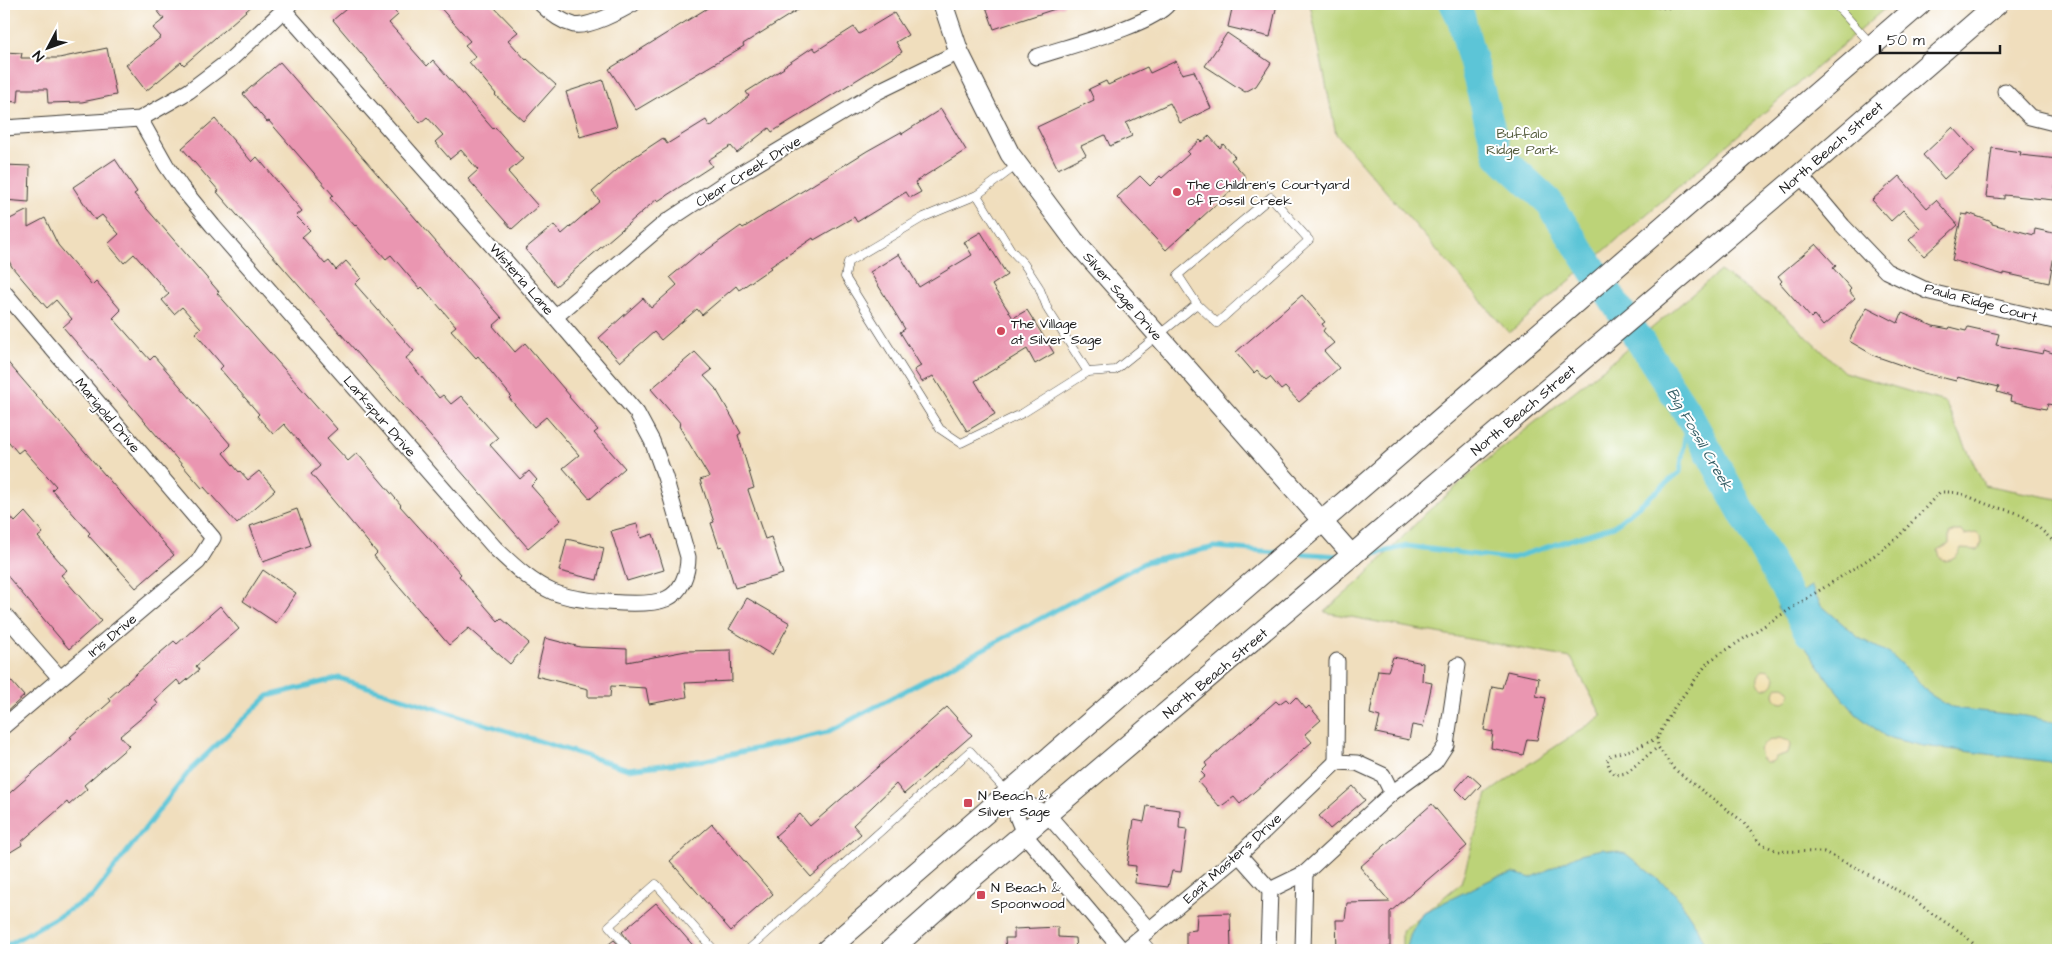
<svg xmlns="http://www.w3.org/2000/svg" width="2062" height="954" viewBox="0 0 2062 954" font-family="'Architects Daughter',sans-serif">
<style>
.green{fill:#bcd378;stroke:#6c784a}
.sand{fill:#eeda9e;stroke:#857b5d}
.water{fill:#5cc5d7;stroke:#3c707a}
.lines{fill:none;stroke-linecap:round;stroke-linejoin:round}
.stream{stroke:#5cc5d7;stroke-width:5}
.river{stroke:#5cc5d7;stroke-width:29}
.building{fill:#ea96b1}
.service-casing{stroke:#3c3934;stroke-width:9}
.minor-casing{stroke:#3c3934;stroke-width:17}
.tertiary-casing{stroke:#3c3934;stroke-width:21}
.secondary-casing{stroke:#3c3934;stroke-width:23}
.path{stroke:#3c3934;stroke-width:3;stroke-dasharray:1 4;stroke-linecap:butt}
.service{stroke:#fff;stroke-width:8}
.minor{stroke:#fff;stroke-width:15}
.tertiary{stroke:#fff;stroke-width:19}
.secondary{stroke:#fff;stroke-width:21}
.poi-dot{fill:#d1495b;stroke:#fff;stroke-width:2}
.labels{text-anchor:middle;stroke-width:4;stroke-linejoin:round;paint-order:stroke}
.park-label{font-size:14px;fill:#545c3c;stroke:#fff}
.street-label{font-size:14px;fill:#1c1c1c;stroke:#fff}
.poi-label{font-size:14px;fill:#1c1c1c;stroke:#fff;text-anchor:start}
.water-label{font-size:15px;font-style:italic;fill:#366067;stroke:#fff}
</style>
<rect width="100%" height="100%" fill="#fff"/>
<filter id="ink" filterUnits="userSpaceOnUse"><feTurbulence type="fractalNoise" baseFrequency=".02" numOctaves="2"/><feDisplacementMap in="SourceGraphic" scale="10" xChannelSelector="R" yChannelSelector="G"/><feConvolveMatrix kernelMatrix="1 2 1 2 8 2 1 2 1" color-interpolation-filters="sRGB"/></filter>
<filter id="wash" filterUnits="userSpaceOnUse"><feTurbulence type="fractalNoise" baseFrequency=".0096" numOctaves="4" result="noise"/><feDisplacementMap in="SourceGraphic" scale="20" xChannelSelector="R" yChannelSelector="G"/><feGaussianBlur stdDeviation="1.12" result="paint"/><feColorMatrix in="noise" values="0 0 0 0 0 0 0 0 0 0 0 0 0 0 0 0 0 1.4 0 .05"/><feComposite in="paint" operator="in"/></filter>
<g filter="url(#wash)">
<rect width="100%" height="100%" fill="#f0debd"/>
<g class="green">
<polygon points="1310,4 1890,4 1509,333 1336,134"/>
<polygon points="1720,271 1784,315 1844,372 1945,402 1984,485 2058,499 2058,950 1402,950 1402,931 1461,883 1487,794 1529,764 1602,716 1571,658 1324,612 1362,579 1426,513 1486,461 1615,359"/>
</g>
<g class="sand">
<path d="M1954,531H1961L1964,535L1976,533L1980,536L1981,544L1978,550L1961,549C1958,557 1953,560 1945,561L1940,557L1938,550L1949,544V534Z"/>
<path d="M1764,669L1769,670L1775,678C1774,685 1769,688 1763,689C1755,682 1757,675 1764,669Z"/>
<circle cx="1782" cy="694" r="8"/>
<polygon points="1779,738 1789,741 1790,746 1788,753 1776,757 1772,762 1766,762 1761,758 1759,749 1768,741"/>
</g>
<g class="water">
<polygon points="1811,586 1821,605 1859,638 1890,654 1914,676 1928,693 1952,708 2026,716 2058,723 2058,763 1923,746 1886,737 1856,714 1832,685 1777,607"/>
<polygon points="1602,849 1626,854 1674,892 1697,927 1708,950 1406,950 1411,933 1422,913 1496,877 1514,873 1531,878 1580,854"/>
</g>
<g class="lines">
<g class="stream">
<polyline points="1295,553 1341,556"/>
<polyline points="1362,557 1407,546 1509,559 1614,526 1680,472 1688,414"/>
<polyline points="4,947 92,897 191,769 268,696 339,678 628,769 706,760 828,732 1146,562 1215,547 1276,552"/>
</g>
<polyline class="river" points="1454,4 1461,18 1498,155 1548,201 1688,414 1809,633"/>
</g>
<g id="blocks">
<g class="building">
<polygon points="163,4 184,4 189,10 196,4 254,4 184,65 181,62 146,91 126,65 161,37 153,28 164,19 156,9"/>
<polygon points="352,4 388,4 398,15 389,23 427,66 433,60 493,129 495,127 523,159 508,172 538,206 512,229 468,179 478,170 461,150 450,159 435,142 443,135 427,117 420,123 333,20"/>
<polygon points="437,4 491,4 518,32 508,40 526,60 527,59 556,85 524,121 495,95 496,94 469,62 476,57 465,45 470,41"/>
<polygon points="714,4 807,4 743,44 744,46 636,110 609,69"/>
<polygon points="985,4 1064,4 1064,6 994,29"/>
<polygon points="1233,4 1277,4 1270,37 1228,27"/>
<polygon points="894,13 908,35 896,42 902,52 772,132 769,128 737,153 731,146 708,160 712,166 658,201 657,199 556,286 525,249 554,225 562,234 600,201 592,192 625,163 663,138 667,144 706,120 710,127 749,96 746,92 784,68 783,67 813,47 816,51 854,27 859,34"/>
<polygon points="1227,33 1271,63 1256,86 1245,92 1205,66"/>
<polygon points="107,48 116,95 82,102 48,103 47,89 19,89 18,102 4,101 4,52 22,53 21,58 59,58"/>
<polygon points="1176,61 1182,74 1194,71 1211,108 1180,123 1170,103 1126,123 1132,136 1110,146 1105,135 1081,146 1086,155 1058,169 1037,127 1094,100 1089,89 1106,81 1108,85 1147,67 1150,73"/>
<polygon points="280,62 502,318 493,326 515,352 525,343 570,396 569,397 598,430 594,433 625,468 590,499 563,468 579,455 546,417 534,427 509,398 511,396 478,356 476,358 451,330 456,326 422,287 420,289 391,255 386,259 356,225 355,226 330,198 333,195 269,121 267,122 243,94"/>
<polygon points="603,80 617,126 580,137 566,92"/>
<polygon points="941,109 966,150 915,182 921,192 910,198 906,192 857,222 854,217 814,240 813,238 770,267 771,268 739,290 736,286 702,315 697,309 661,340 654,332 620,362 599,338 643,298 651,308 677,285 670,277 699,253 700,255 741,226 743,228 867,151 901,132 902,134"/>
<polygon points="215,119 252,162 257,157 302,211 296,216 310,230 302,237 325,264 329,261 336,270 346,261 361,278 355,284 414,351 406,358 439,398 443,395 451,404 461,396 498,438 490,445 520,479 529,471 537,480 531,486 561,520 528,548 237,215 217,192 219,191 182,148"/>
<polygon points="1953,127 1975,151 1944,179 1923,155"/>
<polygon points="1209,136 1220,148 1223,144 1235,157 1231,160 1246,177 1166,250 1117,197 1140,176 1150,186 1160,176 1162,178 1189,154 1187,152 1200,140 1202,142"/>
<polygon points="1992,148 2021,152 2020,155 2058,159 2054,200 2004,195 2004,199 1986,197"/>
<polygon points="115,159 137,192 134,194 219,292 217,293 337,429 327,438 348,461 357,453 401,505 400,506 461,574 459,576 498,621 501,618 529,643 510,664 469,628 449,645 394,581 374,556 377,553 311,474 320,466 284,424 273,434 257,416 259,414 220,369 223,366 195,333 201,328 182,307 174,314 162,300 169,294 134,254 124,263 108,244 119,234 102,215 95,220 73,187"/>
<polygon points="4,165 30,166 29,202 4,200"/>
<polygon points="1899,176 1927,208 1936,200 1958,225 1924,256 1909,240 1921,229 1903,210 1891,221 1872,200"/>
<polygon points="28,210 28,227 45,218 58,245 92,285 96,281 121,310 113,318 150,360 154,356 231,445 223,453 239,472 240,471 248,480 259,471 275,490 237,524 204,487 202,488 63,327 72,319 56,300 47,308 12,267 4,251 4,222"/>
<polygon points="1968,213 1992,222 1992,224 2034,235 2035,229 2058,234 2049,283 2004,273 2004,275 1952,260 1962,214 1968,215"/>
<polygon points="981,232 1007,275 992,285 1013,318 1027,310 1054,353 1035,364 1027,349 975,381 995,414 967,431 933,376 922,382 914,370 921,366 900,332 905,329 870,272 899,254 919,287 972,255 964,242"/>
<polygon points="1816,244 1836,266 1833,268 1851,289 1849,291 1855,298 1823,326 1814,315 1811,318 1780,283 1782,281 1778,276"/>
<polygon points="1302,295 1325,322 1322,324 1325,328 1323,331 1334,343 1324,351 1339,368 1299,402 1285,387 1281,390 1270,377 1266,380 1257,370 1254,373 1236,352"/>
<polygon points="1867,307 1898,323 1902,313 1933,326 1949,329 1950,327 1966,331 1968,327 1999,334 1996,345 2043,354 2044,350 2058,355 2058,406 2048,404 2046,409 2010,401 2011,396 1997,392 1999,387 1957,377 1956,381 1924,373 1875,356 1849,341"/>
<polygon points="695,352 712,370 704,376 716,389 741,433 738,435 754,488 748,490 765,539 771,537 783,574 735,588 722,546 719,547 711,523 714,522 700,480 709,477 679,426 681,424 651,389"/>
<polygon points="4,358 174,555 136,588 88,535 90,533 52,490 56,486 23,449 18,453 4,436"/>
<polygon points="4,509 15,522 25,512 43,533 38,537 67,570 61,575 101,621 69,649 4,572"/>
<polygon points="297,509 310,545 263,562 250,526"/>
<polygon points="637,524 641,538 653,534 664,570 627,581 611,531"/>
<polygon points="567,539 604,548 597,580 559,571"/>
<polygon points="263,570 296,593 276,623 243,601"/>
<polygon points="747,598 790,623 772,655 729,629"/>
<polygon points="220,606 239,629 196,666 199,670 181,685 177,680 155,700 158,704 120,736 129,746 84,785 87,789 69,805 67,802 21,842 22,845 4,856 4,798 72,738 70,737 111,701 109,698 146,665 174,641 177,644"/>
<polygon points="545,638 580,647 627,649 627,662 686,651 731,650 732,681 685,683 687,697 649,704 646,688 611,686 610,697 588,697 588,689 536,676"/>
<polygon points="1393,657 1423,663 1422,681 1432,683 1423,727 1412,725 1409,740 1376,733 1380,717 1370,714 1378,670 1388,671"/>
<polygon points="1507,671 1539,678 1536,696 1546,698 1537,740 1527,739 1523,755 1491,748 1493,732 1484,730 1492,686 1502,688"/>
<polygon points="4,673 24,696 4,714"/>
<polygon points="1296,697 1306,709 1309,706 1321,720 1305,734 1312,742 1240,804 1234,797 1220,807 1198,782 1205,776 1201,772 1207,766 1205,763 1276,701 1279,704 1286,699 1290,703"/>
<polygon points="947,707 972,735 904,794 896,784 853,825 861,834 811,877 775,836 800,814 810,826"/>
<polygon points="1469,774 1481,785 1467,800 1456,789"/>
<polygon points="1353,786 1365,800 1330,829 1319,816"/>
<polygon points="1432,804 1467,846 1390,912 1390,947 1388,947 1388,950 1337,950 1336,920 1345,920 1347,903 1390,902 1360,867"/>
<polygon points="1147,806 1180,810 1179,828 1187,829 1181,872 1172,871 1168,887 1135,883 1136,866 1127,865 1134,820 1144,822"/>
<polygon points="712,824 773,894 731,931 670,861"/>
<polygon points="656,903 697,950 635,950 622,932"/>
<polygon points="1230,913 1231,950 1186,950 1186,931 1196,930 1197,914"/>
<polygon points="1058,927 1058,937 1075,938 1076,950 1006,950 1005,938 1014,938 1014,929"/>
<polygon points="614,940 623,950 601,950"/>
</g>
</g>
</g>
<g filter="url(#ink)">
<use href="#blocks" fill-opacity="0" stroke="#3c3934" stroke-width="1"/>
<g class="lines">
<g class="service-casing">
<g id="service">
<polyline points="1835,4 1871,44"/>
<polyline points="1017,165 977,195 1011,250 1024,264 1039,287 1048,310 1088,372 1115,370 1197,304 1217,323 1309,240 1271,197 1178,275 1197,304"/>
<polyline points="977,195 924,217 848,262 845,277 940,429 961,443 1023,413 1088,372"/>
<polyline points="1141,937 1152,950"/>
<polyline points="630,950 609,926 656,884 714,950"/>
<polyline points="748,950 970,751 1007,792"/>
</g>
</g>
<g class="minor-casing">
<g id="minor">
<path d="M541,4C549,12 562,22 574,25C588,28 621,11 633,4"/>
<path d="M1036,57C1065,47 1152,25 1168,4"/>
<polyline points="2005,91 2030,117 2058,124"/>
<path d="M140,119L166,165L181,187L213,226L495,548C513,565 530,582 553,592C574,601 645,608 666,599C682,592 688,573 688,557L665,477L652,441L637,413L555,317L283,9"/>
<polyline points="4,128 140,119 189,91 230,60 290,4"/>
<polyline points="1800,175 1843,226 1886,271 1930,292 2058,322"/>
<polyline points="4,292 213,538 198,562 4,726"/>
<polyline points="555,317 666,222 731,179 879,91 959,52"/>
<polyline points="4,614 60,678"/>
<polyline points="1336,762 1337,661"/>
<polyline points="1008,794 1047,814 1149,930"/>
<polyline points="1008,794 1024,834 1122,950"/>
<polyline points="1239,855 1270,890 1268,950"/>
<polyline points="1270,890 1305,873 1392,793 1435,762 1446,745 1458,665"/>
<polyline points="1125,950 1239,855 1336,762 1357,763 1383,775 1392,793"/>
<polyline points="1303,950 1305,873"/>
</g>
</g>
<g class="tertiary-casing">
<polyline id="tertiary" points="943,4 959,52 1010,154 1074,240 1353,556"/>
</g>
<g class="secondary-casing">
<g id="secondary">
<polyline points="827,950 1920,4"/>
<polyline points="891,950 967,882 1800,175 1997,4"/>
</g>
</g>
<g class="path">
<polyline points="1628,4 1667,8 1679,4"/>
<polyline points="1657,738 1634,749 1611,755 1607,761 1610,769 1616,775 1626,773 1658,747"/>
<path d="M1980,950L1962,933L1931,913L1915,900L1851,865L1824,852L1777,851L1760,843L1742,821L1674,769L1658,747L1657,738L1674,708L1709,661L1878,553L1898,537L1940,492C1964,491 1971,499 1992,506C2000,509 2011,510 2019,514C2033,521 2047,535 2058,546"/>
</g>
<use href="#service" class="service"/>
<use href="#minor" class="minor"/>
<use href="#tertiary" class="tertiary"/>
<use href="#secondary" class="secondary"/>
</g>
</g>
<g class="poi-dot">
<circle cx="1177" cy="192" r="5"/>
<circle cx="1001" cy="331" r="5"/>
<rect x="963" y="798" width="10" height="10" rx="2.5"/>
<rect x="976" y="890" width="10" height="10" rx="2.5"/>
</g>
<g class="labels">
<g class="park-label">
<text x="1522" y="138">Buffalo<tspan x="1522" dy="16">Ridge Park</tspan></text>
</g>
<g class="street-label">
<text transform="translate(1831 147) rotate(-41)" y="5">North Beach Street</text>
<text transform="translate(748 171) rotate(-32)" y="5">Clear Creek Drive</text>
<text transform="translate(522 279) rotate(49)" y="5">Wisteria Lane</text>
<text transform="translate(1123 296) rotate(49)" y="5">Silver Sage Drive</text>
<text transform="translate(1981 302) rotate(15)" y="5">Paula Ridge Court</text>
<text transform="translate(1523 410) rotate(-40)" y="5">North Beach Street</text>
<text transform="translate(108 415) rotate(50)" y="5">Marigold Drive</text>
<text transform="translate(380 416) rotate(49)" y="5">Larkspur Drive</text>
<text transform="translate(112 635) rotate(-40)" y="5">Iris Drive</text>
<text transform="translate(1215 673) rotate(-40)" y="5">North Beach Street</text>
<text transform="translate(1232 858) rotate(-42)" y="5">East Masters Drive</text>
</g>
<g class="poi-label">
<text x="1187" y="189">The Children's Courtyard<tspan x="1187" dy="16">of Fossil Creek</tspan></text>
<text x="1011" y="328">The Village<tspan x="1011" dy="16">at Silver Sage</tspan></text>
<text x="978" y="800">N Beach &amp;<tspan x="978" dy="16">Silver Sage</tspan></text>
<text x="991" y="892">N Beach &amp;<tspan x="991" dy="16">Spoonwood</tspan></text>
</g>
<g class="water-label">
<text transform="translate(1700 439) rotate(60)" y="5">Big Fossil Creek</text>
</g>
</g>
<rect width="2062" height="954" fill="none" stroke="#fff" stroke-width="20"/>
<g transform="translate(48 48) rotate(229)" stroke="#ffffff" stroke-width="4" paint-order="stroke">
<path d="M0-4L9 19L0 12L-9 19Z" fill="#1c1c1c"/>
<text y="-8" font-size="14" font-weight="bold" text-anchor="middle" fill="#1c1c1c">N</text>
</g>
<path d="M1880 45v8h120v-8" fill="none" stroke="#1c1c1c" stroke-width="2.5"/>
<text x="1887" y="45" font-size="15" fill="#1c1c1c" stroke="#ffffff" stroke-width="4" paint-order="stroke">50 m</text>
</svg>
